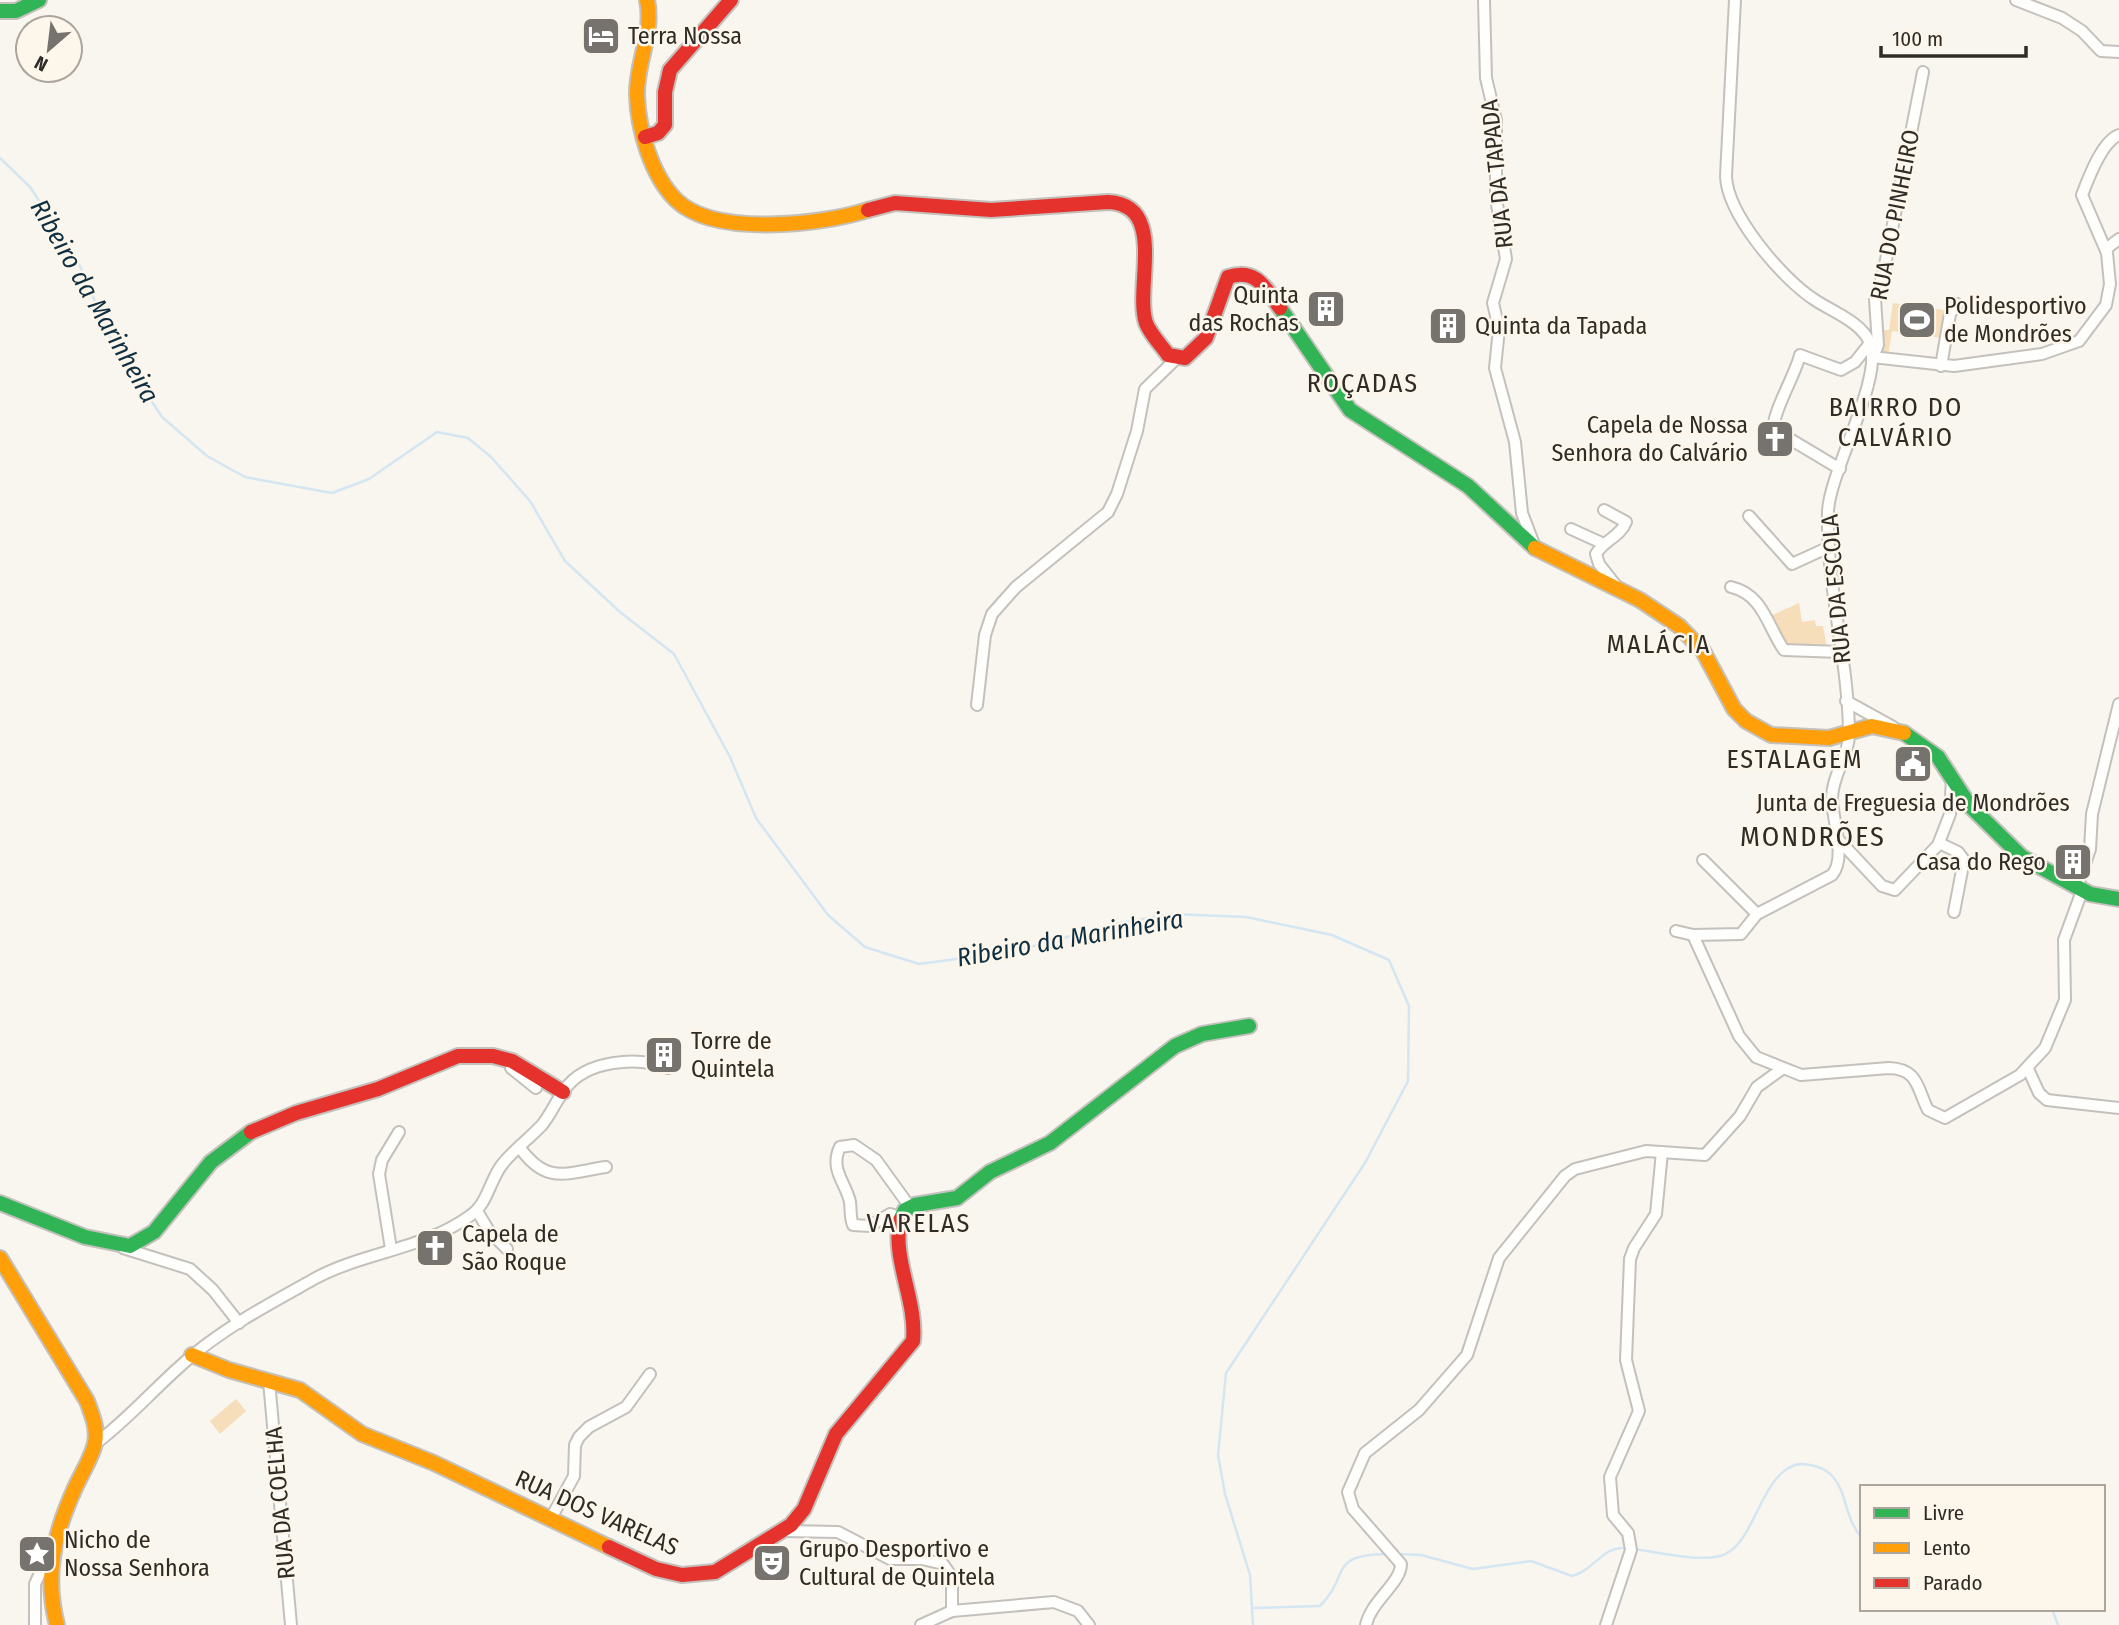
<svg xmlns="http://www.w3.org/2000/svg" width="2119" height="1625" viewBox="0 0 2119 1625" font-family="'Fira Sans Condensed',sans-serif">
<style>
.park{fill:#f5deb9}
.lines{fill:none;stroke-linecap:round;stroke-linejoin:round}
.stream{stroke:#d3e6f2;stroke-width:2.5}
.street-casing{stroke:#c4c1bc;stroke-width:14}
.fast-casing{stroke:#c4c1bc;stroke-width:18}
.slow-casing{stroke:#c4c1bc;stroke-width:18}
.jam-casing{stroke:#c4c1bc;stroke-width:18}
.street{stroke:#fefefd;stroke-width:10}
.fast{stroke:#30b455;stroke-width:14}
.slow{stroke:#ff9f0a;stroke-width:14}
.jam{stroke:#e5322d;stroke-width:14}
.labels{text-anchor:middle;stroke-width:5;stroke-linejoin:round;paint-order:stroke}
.poi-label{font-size:24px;fill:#2f2c28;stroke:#fdf6eb;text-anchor:start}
.street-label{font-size:24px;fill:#2f2c28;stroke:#fdf6eb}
.water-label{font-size:26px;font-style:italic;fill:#0f2f43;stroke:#fdf6eb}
.neighbourhood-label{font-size:26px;letter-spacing:2px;fill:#2f2c28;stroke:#fdf6eb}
.quarter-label{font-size:28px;letter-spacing:2px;fill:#2f2c28;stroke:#fdf6eb}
</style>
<rect width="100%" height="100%" fill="#f9f5ef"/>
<g class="park">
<polygon points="1893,303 1945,310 1941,338 1892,331 1888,356 1883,356 1881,330 1889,330"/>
<polygon points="1799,603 1802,622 1815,620 1816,626 1823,626 1827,648 1787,649 1770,616"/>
<polygon points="236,1399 246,1411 220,1434 210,1421"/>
</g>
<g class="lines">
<g class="stream">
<polyline points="0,158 30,187 76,257 111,339 162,417 207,456 245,477 332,493 369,479 437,432 468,438 491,457 530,501 565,561 620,612 674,654 730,757 756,818 828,915 865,947 919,964 1016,951 1114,924 1172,914 1246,917 1332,935 1389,960 1409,1006 1408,1081 1365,1163 1226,1373 1218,1455 1225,1494 1250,1575 1253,1625"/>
<path d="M1633,1549C1659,1552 1694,1562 1720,1556C1756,1547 1759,1472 1799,1464C1853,1465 1837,1511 1862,1538"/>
<path d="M1397,1554L1421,1555L1473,1569L1531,1561L1572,1576C1595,1570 1602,1546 1626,1548"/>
<path d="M1254,1608L1320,1606C1351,1575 1327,1555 1387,1554"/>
<polyline points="2052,1609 2058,1625"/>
</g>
<g class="street-casing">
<g id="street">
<polyline points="1484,0 1486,78 1496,120 1496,198 1506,259 1493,303 1499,329 1495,368 1515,442 1522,513 1535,547"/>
<polyline points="2016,0 2062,18 2082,31 2101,51 2119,52"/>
<polyline points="2106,249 2119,239"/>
<polyline points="1874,355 1878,345 1875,299 1883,275 1923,72"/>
<path d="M1872,357L1954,366L2042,354L2079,341L2106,305L2110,284L2107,253L2082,195C2088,179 2102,141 2119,135"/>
<polyline points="1941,366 1950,314 1957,304"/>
<path d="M1840,469L1780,433L1774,427C1772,414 1796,373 1800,355L1841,370L1855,362L1870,343"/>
<path d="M1604,510L1626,522C1620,537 1604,540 1596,554L1599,564L1618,588"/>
<polyline points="1749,516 1792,564 1829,547"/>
<polyline points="1571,529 1604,544"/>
<path d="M1731,587C1764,595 1767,626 1784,650L1841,652"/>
<polyline points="1846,701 1893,727"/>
<polyline points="977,705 985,635 992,614 1016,587 1108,512 1117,494 1137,431 1145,389 1177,358"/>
<polyline points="1836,837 1882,886 1895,890 1938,845 1950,814 1952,779"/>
<polyline points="1939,843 1958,852 1964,860 1954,912"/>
<polyline points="1703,860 1757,914"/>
<polyline points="2077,888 2090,849 2092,814 2119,704"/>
<path d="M1676,931L1693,935L1741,934L1757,914L1832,875C1847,857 1832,820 1832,798C1832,775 1850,754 1849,732C1848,657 1826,586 1828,511C1830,471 1884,377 1870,343C1861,321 1830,311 1812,298C1781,277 1727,214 1726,176L1735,0"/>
<path d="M1693,935L1739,1036L1756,1057L1801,1075L1889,1068C1919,1069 1917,1089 1928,1110L1945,1118L2020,1075L2045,1048L2065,1000L2064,940L2082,891"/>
<polyline points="511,1068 536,1088"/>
<polyline points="2028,1069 2039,1093 2047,1100 2119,1108"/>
<path d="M520,1148C547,1185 565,1173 606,1167"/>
<polyline points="477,1211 489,1231 507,1249"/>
<path d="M900,1217L890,1214L870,1226L853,1225C850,1218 851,1211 850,1202C846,1183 829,1169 840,1147L854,1145L876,1160L910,1207"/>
<polyline points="123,1248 190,1269 213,1290 239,1323"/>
<polyline points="391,1249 379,1174 382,1160 399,1132"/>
<polyline points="269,1381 291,1625"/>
<path d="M95,1444C130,1418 159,1383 193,1355C229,1325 273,1302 314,1279C363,1252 426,1249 471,1215C487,1204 490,1181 501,1166C512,1151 529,1139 542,1125C551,1114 556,1101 565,1089C586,1060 637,1056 668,1068"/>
<polyline points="550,1520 574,1476 575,1445 579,1437 589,1427 626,1407 650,1374"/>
<polyline points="784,1531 838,1532 890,1559 922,1559 943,1564 952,1577 952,1611"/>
<polyline points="35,1625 35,1584 50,1551"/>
<polyline points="921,1625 952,1611 1054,1602 1078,1611 1089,1625"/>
<path d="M1366,1625C1371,1601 1401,1583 1401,1564L1353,1509L1348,1492L1365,1453L1419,1410L1467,1355L1499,1258L1565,1176L1575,1169L1646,1151L1705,1155L1740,1116L1757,1087L1782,1069"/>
<polyline points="1606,1625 1631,1550 1628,1533 1613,1515 1610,1477 1639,1411 1626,1360 1630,1259 1634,1248 1656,1214 1662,1152"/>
</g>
</g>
<g class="fast-casing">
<g id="fast">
<polyline points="0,11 16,11 39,0"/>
<polyline points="1280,308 1350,410 1468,486 1535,548"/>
<polyline points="1904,733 1938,757 1970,806 2022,857 2090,894 2119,899"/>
<polyline points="0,1203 85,1237 130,1246 154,1232 211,1162 251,1132"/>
<polyline points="900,1220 905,1210 915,1205 957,1198 990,1172 1050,1143 1175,1046 1202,1034 1249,1026"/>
</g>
</g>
<g class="slow-casing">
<g id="slow">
<path d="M647,0C654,33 636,63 637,95C638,129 651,175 676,200C714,237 821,225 868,210"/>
<polyline points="1535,548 1640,600 1679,626 1703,651 1734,709 1746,721 1771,735 1829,738 1872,726 1904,733"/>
<path d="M0,1258L87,1401C92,1415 98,1428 95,1443C92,1458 81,1474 75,1488C54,1534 44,1575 57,1625"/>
<polyline points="192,1355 229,1370 300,1390 362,1434 434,1463 609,1547"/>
</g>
</g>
<g class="jam-casing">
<g id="jam">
<polyline points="645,137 658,133 665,125 665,92 670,70 731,0"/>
<path d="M868,210L895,203L991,210L1108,202C1168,205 1134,287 1146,323C1150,334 1162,346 1168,355L1185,358L1206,338L1228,277C1256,268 1265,287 1280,308"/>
<polyline points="251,1132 296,1113 378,1089 458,1056 493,1056 512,1061 563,1092"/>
<path d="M609,1547L656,1569L682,1575L715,1572L791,1525L804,1509L836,1434L913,1341C917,1300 892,1260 900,1220"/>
</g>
</g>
<use href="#street" class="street"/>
<use href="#fast" class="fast"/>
<use href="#slow" class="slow"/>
<use href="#jam" class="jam"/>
</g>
<defs>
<g id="hotel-square" transform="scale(2.0125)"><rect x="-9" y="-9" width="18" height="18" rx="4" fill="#76726e" stroke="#fdf6eb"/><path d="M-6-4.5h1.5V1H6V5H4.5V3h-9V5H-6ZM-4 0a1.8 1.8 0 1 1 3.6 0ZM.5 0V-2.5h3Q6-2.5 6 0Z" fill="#fff"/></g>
<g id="building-square" transform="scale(2.0125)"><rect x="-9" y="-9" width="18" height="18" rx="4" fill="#76726e" stroke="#fdf6eb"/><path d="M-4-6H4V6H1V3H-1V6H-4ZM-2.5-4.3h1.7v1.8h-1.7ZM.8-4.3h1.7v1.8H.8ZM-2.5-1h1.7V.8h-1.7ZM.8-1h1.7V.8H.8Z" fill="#fff"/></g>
<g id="stadium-square" transform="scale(2.0125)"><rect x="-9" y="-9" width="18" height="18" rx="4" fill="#76726e" stroke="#fdf6eb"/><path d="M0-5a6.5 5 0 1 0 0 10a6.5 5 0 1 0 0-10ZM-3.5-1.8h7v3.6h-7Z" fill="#fff"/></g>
<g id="church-square" transform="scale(2.0125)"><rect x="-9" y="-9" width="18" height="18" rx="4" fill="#76726e" stroke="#fdf6eb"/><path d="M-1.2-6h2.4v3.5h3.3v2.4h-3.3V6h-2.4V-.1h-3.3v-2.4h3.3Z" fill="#fff"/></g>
<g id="civic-square" transform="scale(2.0125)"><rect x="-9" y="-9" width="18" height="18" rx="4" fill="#76726e" stroke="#fdf6eb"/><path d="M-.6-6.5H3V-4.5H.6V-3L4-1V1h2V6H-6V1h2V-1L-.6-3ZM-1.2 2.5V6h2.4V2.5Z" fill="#fff"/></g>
<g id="sight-square" transform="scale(2.0125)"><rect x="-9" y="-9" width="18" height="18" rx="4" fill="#76726e" stroke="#fdf6eb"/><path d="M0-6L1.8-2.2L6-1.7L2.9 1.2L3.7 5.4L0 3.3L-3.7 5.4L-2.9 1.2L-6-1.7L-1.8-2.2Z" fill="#fff"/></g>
<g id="theatre-square" transform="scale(2.0125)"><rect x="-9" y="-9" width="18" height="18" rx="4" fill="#76726e" stroke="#fdf6eb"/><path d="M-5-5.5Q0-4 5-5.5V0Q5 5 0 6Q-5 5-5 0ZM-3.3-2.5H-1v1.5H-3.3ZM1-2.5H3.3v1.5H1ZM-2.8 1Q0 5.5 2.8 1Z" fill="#fff"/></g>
</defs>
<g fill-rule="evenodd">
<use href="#hotel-square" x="601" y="36"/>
<use href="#building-square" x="1326" y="309"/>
<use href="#stadium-square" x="1917" y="320"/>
<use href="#building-square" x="1448" y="326"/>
<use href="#church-square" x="1775" y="439"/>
<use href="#civic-square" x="1913" y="764"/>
<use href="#building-square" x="2073" y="862"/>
<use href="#building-square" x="664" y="1055"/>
<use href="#church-square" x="435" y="1248"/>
<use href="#sight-square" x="37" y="1554"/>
<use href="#theatre-square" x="772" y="1563"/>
</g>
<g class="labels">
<g class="poi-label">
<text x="628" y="44">Terra Nossa</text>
<text x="1299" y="303" text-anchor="end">Quinta<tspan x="1299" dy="28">das Rochas</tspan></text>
<text x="1944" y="314">Polidesportivo<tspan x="1944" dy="28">de Mondrões</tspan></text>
<text x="1475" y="334">Quinta da Tapada</text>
<text x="1748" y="433" text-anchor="end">Capela de Nossa<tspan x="1748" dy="28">Senhora do Calvário</tspan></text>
<text x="1913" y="811" text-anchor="middle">Junta de Freguesia de Mondrões</text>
<text x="2046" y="870" text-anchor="end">Casa do Rego</text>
<text x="691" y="1049">Torre de<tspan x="691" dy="28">Quintela</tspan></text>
<text x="462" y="1242">Capela de<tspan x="462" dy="28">São Roque</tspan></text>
<text x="64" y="1548">Nicho de<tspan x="64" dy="28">Nossa Senhora</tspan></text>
<text x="799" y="1557">Grupo Desportivo e<tspan x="799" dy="28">Cultural de Quintela</tspan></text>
</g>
<g class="street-label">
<text transform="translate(1497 174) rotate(-96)" y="8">RUA DA TAPADA</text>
<text transform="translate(1895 215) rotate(-79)" y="8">RUA DO PINHEIRO</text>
<text transform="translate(1836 589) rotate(-95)" y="8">RUA DA ESCOLA</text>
<text transform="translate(280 1503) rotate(-95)" y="8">RUA DA COELHA</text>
<text transform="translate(597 1513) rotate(24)" y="8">RUA DOS VARELAS</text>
</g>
<g class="water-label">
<text transform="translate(95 301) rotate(60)" y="9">Ribeiro da Marinheira</text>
<text transform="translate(1070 938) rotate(-10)" y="9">Ribeiro da Marinheira</text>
</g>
<g class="neighbourhood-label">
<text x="1363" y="392">ROÇADAS</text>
<text x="1896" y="416">BAIRRO DO<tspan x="1896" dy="30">CALVÁRIO</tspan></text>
<text x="1659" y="653">MALÁCIA</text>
<text x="1795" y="768">ESTALAGEM</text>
<text x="919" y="1232">VARELAS</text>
</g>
<g class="quarter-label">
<text x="1813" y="846">MONDRÕES</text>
</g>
</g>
<rect x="1860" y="1485" width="245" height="126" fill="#fdf6eb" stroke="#aba59d" stroke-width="2"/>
<rect x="1874" y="1508" width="35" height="10" fill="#30b455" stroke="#aba59d" stroke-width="2"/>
<text x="1923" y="1520" font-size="21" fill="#2f2c28">Livre</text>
<rect x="1874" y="1543" width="35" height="10" fill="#ff9f0a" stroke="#aba59d" stroke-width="2"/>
<text x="1923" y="1555" font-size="21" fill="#2f2c28">Lento</text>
<rect x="1874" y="1578" width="35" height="10" fill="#e5322d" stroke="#aba59d" stroke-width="2"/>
<text x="1923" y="1590" font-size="21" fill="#2f2c28">Parado</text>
<g transform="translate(49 49) rotate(208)"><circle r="33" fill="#fdf6eb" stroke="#aba59d" stroke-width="2"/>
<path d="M0-5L12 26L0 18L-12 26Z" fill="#76726e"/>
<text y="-10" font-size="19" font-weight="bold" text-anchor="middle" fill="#2f2c28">N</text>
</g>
<path d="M1881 46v10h145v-10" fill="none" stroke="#2f2c28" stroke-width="3.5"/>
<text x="1892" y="46" font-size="21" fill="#2f2c28" stroke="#fdf6eb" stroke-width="5" paint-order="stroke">100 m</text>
</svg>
